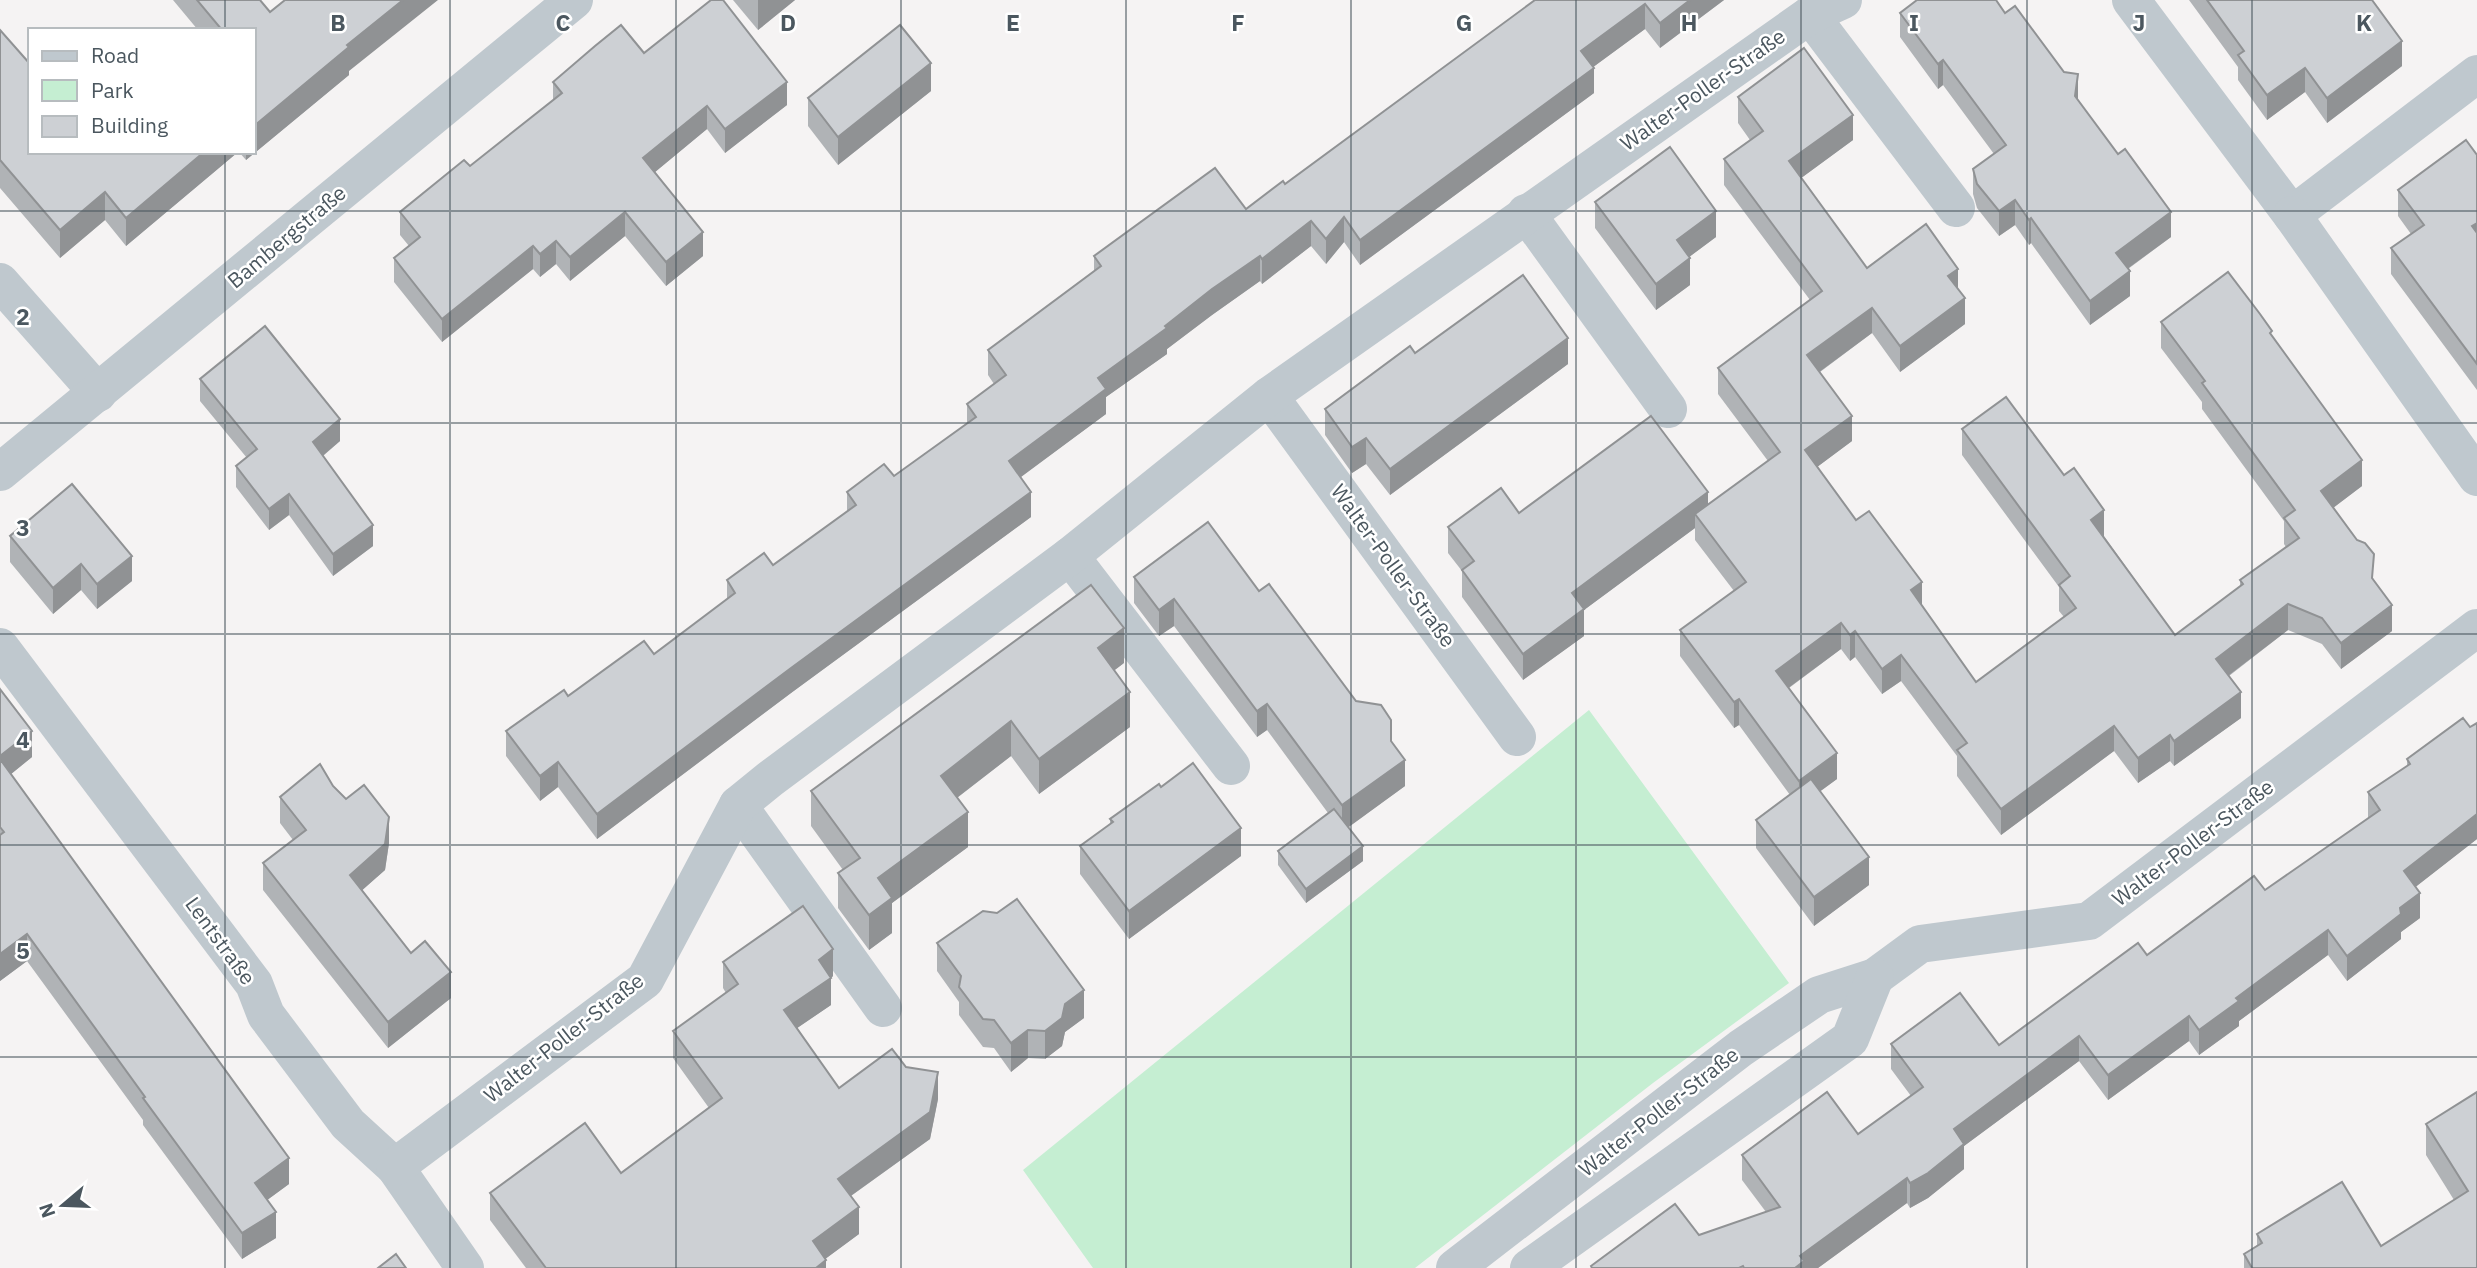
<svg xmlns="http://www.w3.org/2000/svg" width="2477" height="1268" viewBox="0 0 2477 1268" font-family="'IBM Plex Sans',sans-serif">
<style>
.green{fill:#c5eed2}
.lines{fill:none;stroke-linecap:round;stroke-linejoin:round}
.minor{stroke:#bfc8ce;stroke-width:38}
.wall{fill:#b0b3b6}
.shaded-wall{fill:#909294}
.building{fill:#cdd0d4;stroke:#909294;stroke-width:2}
.grid{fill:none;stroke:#4b575f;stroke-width:2;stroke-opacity:0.55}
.labels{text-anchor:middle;stroke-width:5;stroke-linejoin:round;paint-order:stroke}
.street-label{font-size:21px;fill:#4b575f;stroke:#fff}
.grid-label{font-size:23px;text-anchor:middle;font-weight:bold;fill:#4b575f;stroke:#fff;stroke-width:5;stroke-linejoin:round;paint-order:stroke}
</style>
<rect width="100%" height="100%" fill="#f5f3f3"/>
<polygon class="green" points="1589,710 1789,983 1653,1083 1415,1268 1093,1268 1023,1170"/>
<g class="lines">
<g class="minor">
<polyline points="2131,0 2292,215 2477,74"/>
<polyline points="1810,15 1956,208"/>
<polyline points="1526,213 1668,409"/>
<polyline points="2292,215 2477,477"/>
<polyline points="0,282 98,393"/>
<polyline points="1269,396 1517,737"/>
<polyline points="0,472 574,0"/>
<polyline points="1070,556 1231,766"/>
<polyline points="0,647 254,984 266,1015 348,1124 395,1167 465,1268"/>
<polyline points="738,805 883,1008"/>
<polyline points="395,1167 645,980 738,805 770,779 1070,556 1269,396 1810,15 1843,0"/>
<polyline points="1455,1268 1741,1048 1819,995 1875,977 1920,944 2089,921 2477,628"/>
<polyline points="1529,1268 1850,1039 1875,977"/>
</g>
</g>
<g class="wall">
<polygon points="173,0 260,0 270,12 349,71 349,75 246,160 239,152 254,152 254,30 198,30"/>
<polygon points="733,0 795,0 758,30"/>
<polygon points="1535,0 1724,0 1660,48 1645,29 1593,67 1594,93 1360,265 1344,242 1326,264 1311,246 1262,284 1260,281 1212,315 1167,349 1167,354 1106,397 1106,414 1020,477 1031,517 791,693 597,839 558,787 540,801 506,756 506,731 568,696 654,654 727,599 727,580 773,565 847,511 847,492 894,476 967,423 967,404 994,384 988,375 988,350 1094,271 1094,256 1246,209 1285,184"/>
<polygon points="2189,0 2372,0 2402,66 2327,123 2305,92 2267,120 2238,80 2238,67"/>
<polygon points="1900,13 2005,13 2078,100 2171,237 2128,269 2130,296 2090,325 2031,243 2029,245 2015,225 1999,236 1977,208 1973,194 1973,169 1994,154 1943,85 1938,89 1900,37"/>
<polygon points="0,30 30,152 238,152 126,246 105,220 60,258 0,188"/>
<polygon points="644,53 787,105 725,153 707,129 655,172 703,256 666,286 625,236 570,281 556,264 540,277 533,269 442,342 394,282 394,258 409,246 400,235 400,212 470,166 553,100 553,82"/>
<polygon points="931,91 838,165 808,126 808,98"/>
<polygon points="1738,97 1853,140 1801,178 1867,268 1958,289 1965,324 1900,372 1872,333 1820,372 1852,441 1817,467 1856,520 1922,605 1976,682 2064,617 2059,611 2059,587 1962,455 1962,429 2104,536 2175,635 2240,586 2240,580 2286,547 2284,544 2284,521 2202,409 2202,402 2161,348 2161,322 2272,337 2362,486 2333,508 2374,580 2392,631 2341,669 2322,644 2288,630 2229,676 2241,718 2174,766 2170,761 2138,783 2114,751 2001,835 1957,776 1957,756 1901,681 1882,694 1855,657 1850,661 1841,649 1789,688 1837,779 1820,791 1869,885 1814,926 1756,848 1756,820 1790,795 1739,725 1734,728 1680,656 1680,630 1734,591 1695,540 1695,528 1584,610 1584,636 1523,680 1462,597 1462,571 1448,553 1448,527 1519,513 1708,505 1768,461 1718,394 1718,368 1810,300 1724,185 1724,159 1750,140 1738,123"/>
<polygon points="2477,155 2477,390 2391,274 2391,248 2411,234 2398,216 2398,190"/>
<polygon points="1595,202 1716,237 1689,257 1690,285 1656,310 1595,228"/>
<polygon points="1415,353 1568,364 1390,495 1366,464 1352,473 1325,435 1325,409"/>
<polygon points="200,379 340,441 323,456 373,546 333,576 289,515 269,530 236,487 236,466 247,458 200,401"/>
<polygon points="10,536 132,581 97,609 81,590 53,614 10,562"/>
<polygon points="1134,577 1259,591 1391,741 1405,786 1348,827 1363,861 1306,903 1278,865 1278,851 1328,813 1267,730 1257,737 1174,626 1159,636 1134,603"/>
<polygon points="1124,663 1114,670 1130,727 1039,794 1011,756 957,798 968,847 892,903 892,933 869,950 838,908 838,873 843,870 811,826 811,791"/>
<polygon points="0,689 32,757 11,774 289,1184 267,1200 276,1238 242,1259 143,1125 143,1120 27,961 0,981"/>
<polygon points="2477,723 2477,839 2415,887 2420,918 2401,932 2401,939 2347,981 2328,955 2239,1021 2239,1026 2199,1055 2189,1041 2108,1100 2079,1061 1964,1146 1964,1169 1928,1198 1910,1208 1907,1203 1818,1268 1591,1268 1591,1266 1699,1235 1766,1212 1742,1180 1742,1155 1858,1134 1911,1096 1891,1069 1891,1044 1999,1045 2147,955 2265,890 2368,818 2368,792 2407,766 2407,759 2470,727"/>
<polygon points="333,786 389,843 385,870 362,890 411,953 451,998 388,1048 263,890 263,863 293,840 280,823 280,797"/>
<polygon points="1161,787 1241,856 1129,939 1080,874 1080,846 1110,824 1110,819"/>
<polygon points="937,943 1084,1018 1065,1032 1062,1046 1045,1059 1028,1058 1011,1072 994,1048 983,1047 959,1015 959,1002 937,971"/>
<polygon points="723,962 833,976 831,978 831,1005 797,1028 839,1088 906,1067 938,1099 930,1139 851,1196 859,1234 825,1259 826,1268 526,1268 490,1220 490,1193 621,1173 709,1108 673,1058 673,1031 726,993 723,988"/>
<polygon points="2477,1092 2477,1268 2244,1268 2244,1254 2257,1245 2257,1234 2381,1246 2454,1200 2426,1155 2426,1124"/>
</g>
<g class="shaded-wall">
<polygon points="403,0 438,0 349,71 349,75 246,160 246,152 254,152 254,126 347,45"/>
<polygon points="758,0 795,0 758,30"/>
<polygon points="1690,0 1724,0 1660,48 1660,23"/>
<polygon points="1645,4 1645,29 1581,76 1581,51"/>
<polygon points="2402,41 2402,66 2327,123 2327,98"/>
<polygon points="1943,60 1943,85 1938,89 1938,64"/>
<polygon points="931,63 931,91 838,165 838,137"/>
<polygon points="1594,68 1594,93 1360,265 1360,240"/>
<polygon points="2305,68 2305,92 2267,120 2267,95"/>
<polygon points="2078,74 2078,99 2075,121 2075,96"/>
<polygon points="787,82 787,105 725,153 725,129"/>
<polygon points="707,106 707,129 643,182 643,158"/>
<polygon points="1853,115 1853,140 1789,187 1789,161"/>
<polygon points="204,152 238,152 126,246 126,218"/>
<polygon points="105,192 105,220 60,258 60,230"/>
<polygon points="2015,200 2015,225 1999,236 1999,211"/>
<polygon points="1716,211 1716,237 1677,266 1677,240"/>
<polygon points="625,212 625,236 570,281 570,257"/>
<polygon points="2171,212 2171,237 2116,277 2116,253"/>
<polygon points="1344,217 1344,242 1326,264 1326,239"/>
<polygon points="2031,218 2031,243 2029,245 2029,220"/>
<polygon points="1311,221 1311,246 1262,284 1262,259"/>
<polygon points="2477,223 2477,250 2472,226"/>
<polygon points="703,232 703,256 666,286 666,262"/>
<polygon points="556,241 556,264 540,277 540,254"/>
<polygon points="533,246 533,269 442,342 442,319"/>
<polygon points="1260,256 1260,281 1212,315 1167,349 1167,354 1106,397 1106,414 1009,486 1009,461 1098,378 1212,289"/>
<polygon points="1690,258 1690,285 1656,310 1656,284"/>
<polygon points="1958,269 1958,295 1948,276"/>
<polygon points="2130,271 2130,296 2090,325 2090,301"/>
<polygon points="1965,298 1965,324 1900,372 1900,346"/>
<polygon points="1872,308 1872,333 1807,381 1807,355"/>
<polygon points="1568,338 1568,364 1390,495 1390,469"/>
<polygon points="1852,416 1852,441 1805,476 1805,450"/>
<polygon points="340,419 340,441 313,464 313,442"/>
<polygon points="1366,438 1366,464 1352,473 1352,447"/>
<polygon points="2362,460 2362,486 2321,517 2321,491"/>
<polygon points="1031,492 1031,517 791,693 597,839 597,814 791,668"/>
<polygon points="1708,492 1708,519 1695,514 1695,528 1584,610 1584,636 1523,680 1523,654 1572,593"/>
<polygon points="289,494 289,515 269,530 269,509"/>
<polygon points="2104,510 2104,536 2091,546 2091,520"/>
<polygon points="373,525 373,546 333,576 333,554"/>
<polygon points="132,556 132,581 97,609 97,584"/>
<polygon points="81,564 81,590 53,614 53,588"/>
<polygon points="1922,582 1922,608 1911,590"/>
<polygon points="1174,599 1174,626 1159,636 1159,610"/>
<polygon points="2288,604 2288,630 2216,685 2216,659"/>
<polygon points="2392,605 2392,631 2341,669 2341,643"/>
<polygon points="1841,623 1841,649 1776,697 1776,671"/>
<polygon points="1124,628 1124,663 1098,683 1098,648"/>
<polygon points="1855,631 1855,657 1850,661 1850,635"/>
<polygon points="1901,655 1901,681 1882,694 1882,669"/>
<polygon points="1130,692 1130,727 1039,794 1039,759"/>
<polygon points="2241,692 2241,718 2174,766 2174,741"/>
<polygon points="1739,699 1739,725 1734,728 1734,702"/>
<polygon points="1267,704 1267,730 1257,737 1257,711"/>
<polygon points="1011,721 1011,756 941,810 941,776"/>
<polygon points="2114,726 2114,751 2001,835 2001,809"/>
<polygon points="32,731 32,757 0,783 0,756"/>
<polygon points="2170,735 2170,761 2138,783 2138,758"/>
<polygon points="1837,753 1837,779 1799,807 1799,781"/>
<polygon points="1405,760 1405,786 1342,832 1342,805"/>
<polygon points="558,762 558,787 540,801 540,776"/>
<polygon points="968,812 968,847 892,903 892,933 869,950 869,915 878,878"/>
<polygon points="2477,814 2477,839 2404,896 2404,871"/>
<polygon points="389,817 389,843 385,870 350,901 350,875"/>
<polygon points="1241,828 1241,856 1129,939 1129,911"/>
<polygon points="1363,846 1363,861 1306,903 1306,889"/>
<polygon points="1869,857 1869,885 1814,926 1814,897"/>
<polygon points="2420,893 2420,918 2401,932 2401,939 2347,981 2347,956 2400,908"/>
<polygon points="2328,930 2328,955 2239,1021 2239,1026 2199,1055 2199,1030 2236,998"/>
<polygon points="27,934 27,961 0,981 0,954"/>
<polygon points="833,949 833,976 831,978 831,1005 784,1037 784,1010 819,960"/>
<polygon points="451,972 451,998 388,1048 388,1022"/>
<polygon points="1084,990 1084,1018 1065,1032 1062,1046 1045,1059 1045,1031 1065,1004"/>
<polygon points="2189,1016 2189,1041 2108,1100 2108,1075"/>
<polygon points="1028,1030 1028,1058 1011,1072 1011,1043"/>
<polygon points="2079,1036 2079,1061 1964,1146 1964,1169 1928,1198 1910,1208 1910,1183 1954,1129"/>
<polygon points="938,1072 938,1099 930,1139 838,1205 838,1179"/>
<polygon points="289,1158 289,1184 255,1209 255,1183"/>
<polygon points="1907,1178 1907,1203 1818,1268 1795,1268 1800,1256"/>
<polygon points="859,1207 859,1234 813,1268 813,1241"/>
<polygon points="276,1212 276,1238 242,1259 242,1233"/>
<polygon points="826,1260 826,1268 816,1268"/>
</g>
<g class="building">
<polygon points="197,0 260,0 270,12 285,0 403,0 347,45 349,47 254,126 254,30 222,30"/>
<polygon points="711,0 723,0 787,82 725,129 707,106 643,158 703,232 666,262 625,212 570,257 556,241 540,254 533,246 442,319 394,258 420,237 400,212 464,160 470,166 562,93 553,82 595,46 621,25 644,53"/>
<polygon points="1535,0 1690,0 1660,23 1645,4 1581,51 1594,68 1360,240 1344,217 1326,239 1311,221 1262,259 1260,256 1212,289 1165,326 1167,328 1098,378 1106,389 1009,461 1031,492 791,668 597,814 558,762 540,776 506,731 564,690 568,696 644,641 654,654 735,593 727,580 764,553 773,565 856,505 847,492 884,464 894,476 976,417 967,404 1006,375 988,350 1101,266 1094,256 1215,168 1246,209 1283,181 1285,184"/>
<polygon points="1917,0 1996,0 2005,13 2015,6 2064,72 2078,74 2075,96 2118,154 2125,149 2171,212 2116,253 2130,271 2090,301 2031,218 2029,220 2015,200 1999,211 1977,184 1973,169 2006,145 1943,60 1938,64 1900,13"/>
<polygon points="2207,0 2372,0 2402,41 2327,98 2305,68 2267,95 2238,55 2244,51"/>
<polygon points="900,25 931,63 838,137 808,98"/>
<polygon points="0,30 30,64 30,152 204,152 126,218 105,192 60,230 0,160"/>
<polygon points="1804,48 1853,115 1789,161 1867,268 1926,224 1958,269 1948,276 1965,298 1900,346 1872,308 1807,355 1852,416 1805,450 1856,520 1869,511 1922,582 1911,590 1976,682 2076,608 2059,585 2070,576 1962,429 2006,397 2064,475 2074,468 2104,510 2091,520 2175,635 2243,584 2240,580 2299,538 2284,518 2295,510 2202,383 2205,381 2161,322 2228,272 2260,314 2272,331 2270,333 2362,460 2321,491 2357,540 2365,543 2374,554 2372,578 2392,605 2341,643 2322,618 2288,604 2216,659 2241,692 2174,741 2170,735 2138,758 2114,726 2001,809 1957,750 1967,743 1901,655 1882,669 1855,631 1850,635 1841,623 1776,671 1837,753 1799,781 1739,699 1734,702 1680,630 1746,582 1695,514 1780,452 1718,368 1822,291 1724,159 1763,131 1738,97"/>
<polygon points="2466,140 2477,155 2477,223 2472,226 2477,233 2477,364 2391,248 2424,225 2398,190"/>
<polygon points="1670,147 1716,211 1677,240 1690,258 1656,284 1595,202"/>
<polygon points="1523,275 1568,338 1390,469 1366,438 1352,447 1325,409 1410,346 1415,353"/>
<polygon points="265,326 340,419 313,442 373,525 333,554 289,494 269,509 236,466 257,449 200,379"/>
<polygon points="1651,416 1708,492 1572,593 1584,609 1523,654 1462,570 1474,561 1448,527 1501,488 1519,513"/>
<polygon points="72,484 132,556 97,584 81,564 53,588 10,536"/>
<polygon points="1208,522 1259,591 1269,584 1356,701 1381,705 1391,720 1391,741 1405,760 1342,805 1267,704 1257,711 1174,599 1159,610 1134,577"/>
<polygon points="1091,585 1124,628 1098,648 1130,692 1039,759 1011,721 941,776 968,812 878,878 892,898 869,915 838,873 860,858 811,791"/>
<polygon points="0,689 32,731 0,756"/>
<polygon points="2463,718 2470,727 2477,723 2477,814 2404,871 2420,893 2400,908 2401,914 2347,956 2328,930 2236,998 2239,1001 2199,1030 2189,1016 2108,1075 2079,1036 1954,1129 1964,1144 1928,1173 1910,1183 1907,1178 1800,1256 1804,1261 1795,1268 1744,1268 1743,1266 1739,1268 1592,1268 1591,1266 1675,1204 1699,1235 1780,1207 1742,1155 1827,1092 1858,1134 1923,1087 1891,1044 1960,993 1999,1045 2138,943 2147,955 2254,876 2265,890 2380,810 2368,792 2410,764 2407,759"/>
<polygon points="0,759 289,1158 255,1183 276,1212 242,1233 143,1098 145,1097 27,934 0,954 0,835 4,832 0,827"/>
<polygon points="1193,763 1241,828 1129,911 1080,846 1113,822 1110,819 1159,784 1161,787"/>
<polygon points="320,764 333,786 346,799 364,785 389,817 385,844 350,875 411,953 425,941 451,972 388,1022 263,863 306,830 280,797"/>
<polygon points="1811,779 1869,857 1814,897 1756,820"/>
<polygon points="1334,809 1363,846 1306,889 1278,851"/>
<polygon points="1017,899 1084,990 1065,1004 1062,1018 1045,1031 1028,1030 1011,1043 994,1020 983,1019 959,987 961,976 937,943 983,911 997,913"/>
<polygon points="803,906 833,949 819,960 831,978 784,1010 839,1088 892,1049 906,1067 938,1072 930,1112 838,1179 859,1207 813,1241 826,1260 816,1268 546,1268 490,1193 585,1123 621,1173 722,1098 673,1031 738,984 723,962"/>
<polygon points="2477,1092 2477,1268 2252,1268 2244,1254 2262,1243 2257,1234 2342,1182 2381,1246 2468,1191 2426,1124"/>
<polygon points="396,1254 406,1268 378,1268"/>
</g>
<path class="grid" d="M225,0V30M450,0V1268M676,0V1268M901,0V1268M1126,0V1268M1351,0V1268M1576,0V1268M1801,0V1268M2027,0V1268M2252,0V1268M225,152V1268M0,211H2477M0,423H2477M0,634H2477M0,845H2477M0,1057H2477"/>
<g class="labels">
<g class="street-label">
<text transform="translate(1703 90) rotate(-35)" y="7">Walter-Poller-Straße</text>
<text transform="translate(287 237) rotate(-40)" y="7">Bambergstraße</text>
<text transform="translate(1393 566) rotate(54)" y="7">Walter-Poller-Straße</text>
<text transform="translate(2193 843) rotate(-37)" y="7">Walter-Poller-Straße</text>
<text transform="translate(220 941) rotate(54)" y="7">Lentstraße</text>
<text transform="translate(564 1038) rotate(-38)" y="7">Walter-Poller-Straße</text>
<text transform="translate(1659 1112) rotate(-38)" y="7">Walter-Poller-Straße</text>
</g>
</g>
<g class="grid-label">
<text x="338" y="31">B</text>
<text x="563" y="31">C</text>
<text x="788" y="31">D</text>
<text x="1013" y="31">E</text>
<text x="1238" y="31">F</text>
<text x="1464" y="31">G</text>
<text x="1689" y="31">H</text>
<text x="1914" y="31">I</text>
<text x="2139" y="31">J</text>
<text x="2364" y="31">K</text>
<text x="23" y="325">2</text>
<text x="23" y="536">3</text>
<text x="23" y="748">4</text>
<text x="23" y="959">5</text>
</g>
<rect x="28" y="28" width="228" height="126" fill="#ffffff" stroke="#b7bcbf" stroke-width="2"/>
<rect x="42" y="51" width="35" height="10" fill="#bfc8ce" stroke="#b7bcbf" stroke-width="2"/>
<text x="91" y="63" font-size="21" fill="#4b575f">Road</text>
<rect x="42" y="80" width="35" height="21" fill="#c5eed2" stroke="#b7bcbf" stroke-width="2"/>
<text x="91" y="98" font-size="21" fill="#4b575f">Park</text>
<rect x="42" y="116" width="35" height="21" fill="#cdd0d4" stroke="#b7bcbf" stroke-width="2"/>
<text x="91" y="133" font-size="21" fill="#4b575f">Building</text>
<g transform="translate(63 1205) rotate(251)" stroke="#ffffff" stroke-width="5" paint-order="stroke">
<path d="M0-5L12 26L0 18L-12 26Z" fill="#4b575f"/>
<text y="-10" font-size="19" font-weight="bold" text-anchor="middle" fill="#4b575f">N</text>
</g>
</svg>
